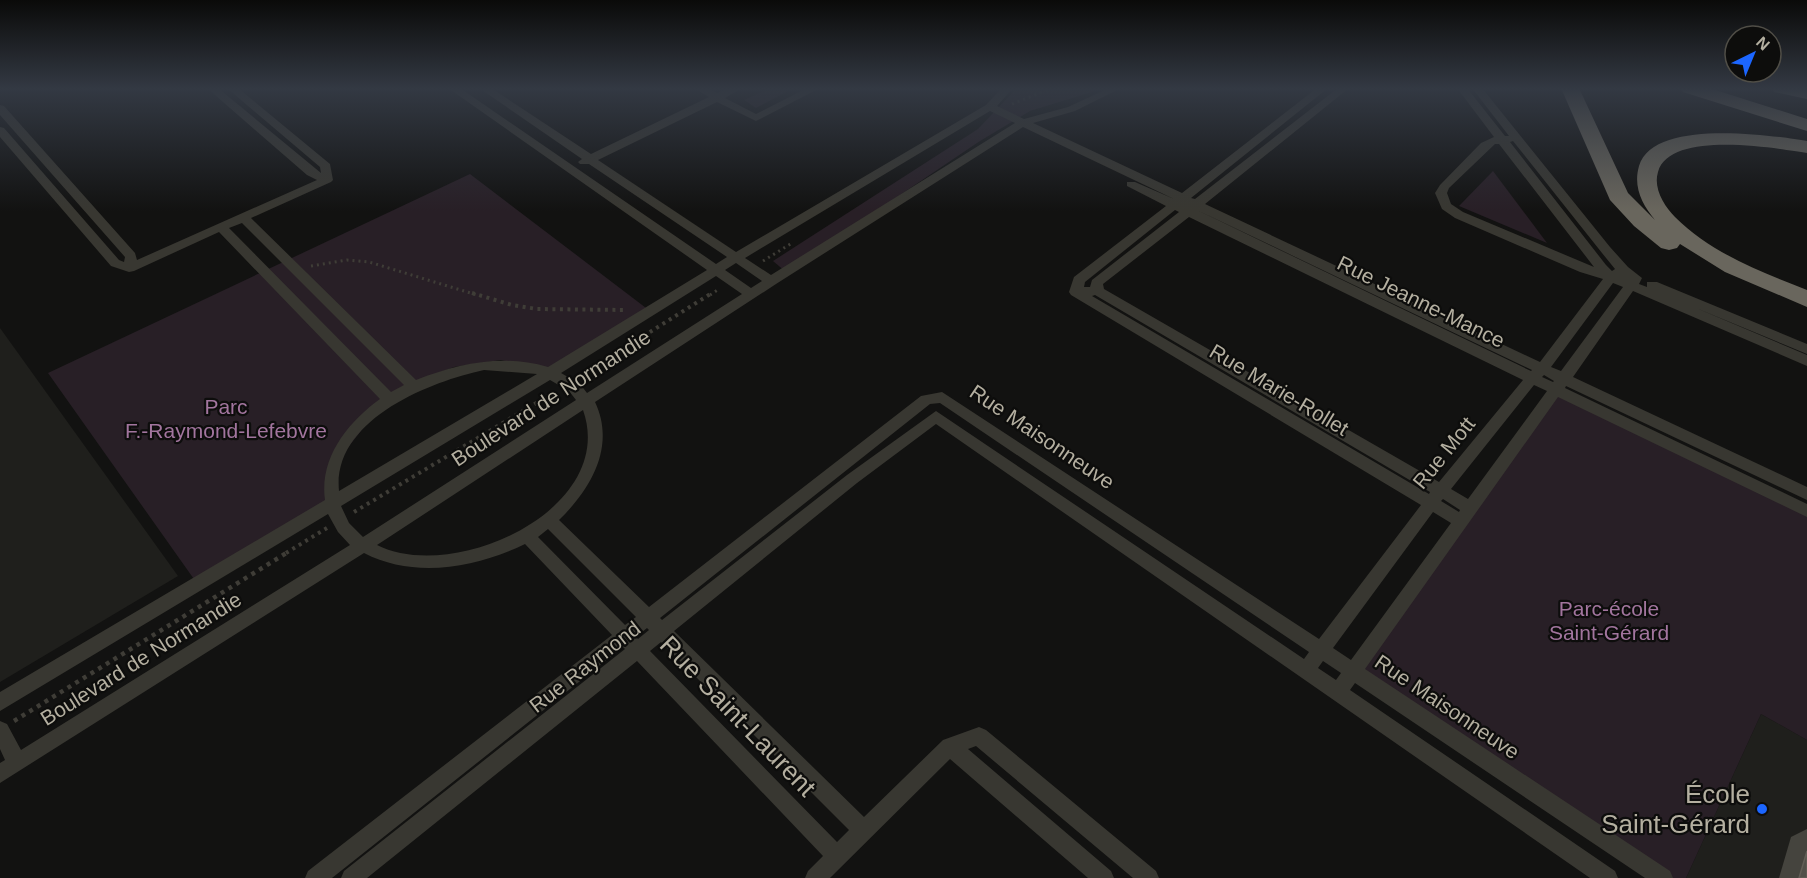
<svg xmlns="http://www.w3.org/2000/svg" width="1807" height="878" viewBox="0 0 1807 878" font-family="Arial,sans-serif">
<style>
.built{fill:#1f1f1c}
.green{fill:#281f26}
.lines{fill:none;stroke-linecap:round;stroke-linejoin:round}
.path-far2{stroke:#3f3d37;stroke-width:3;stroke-dasharray:2 4;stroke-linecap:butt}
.path-far1{stroke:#3f3d37;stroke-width:4;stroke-dasharray:3 4.5;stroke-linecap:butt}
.path{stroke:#3f3d37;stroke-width:4.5;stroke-dasharray:4 5;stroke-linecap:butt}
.minor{fill:#383731;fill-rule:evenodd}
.motorway{fill:#69665d;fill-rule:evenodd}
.wall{fill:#45443e}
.building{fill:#515049;stroke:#615e56;stroke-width:1.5}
.poi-dot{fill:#1c66ff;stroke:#0d0d0c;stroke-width:2}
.labels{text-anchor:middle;stroke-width:4.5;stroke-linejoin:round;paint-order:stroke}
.street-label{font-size:21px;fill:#b4afa0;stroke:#0d0d0c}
.park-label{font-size:21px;fill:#a2759e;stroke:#0d0d0c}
.near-street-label{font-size:26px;fill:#b4afa0;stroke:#0d0d0c}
.near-poi-label{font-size:26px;fill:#b4afa0;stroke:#0d0d0c;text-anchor:end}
</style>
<rect width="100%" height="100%" fill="#121211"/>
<g class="built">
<polygon points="0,328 178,576 0,682"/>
<polygon points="1761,714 1807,740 1807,878 1686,878"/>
</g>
<g class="green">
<polygon points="771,88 794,88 756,108 744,100"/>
<polygon points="1017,88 1105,88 1030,111 980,141 786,272 773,261 978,129"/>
<polygon points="1493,171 1547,243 1459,206"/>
<polygon points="470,174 650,311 552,371 501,360 454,367 401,387 387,398 338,460 332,500 196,582 48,373"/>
<polygon points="1556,392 1807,511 1807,740 1761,714 1686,878 1663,878 1353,671"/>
</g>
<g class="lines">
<g class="path-far2">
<polyline points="1012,104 1053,88"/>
<polyline points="763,261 792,243"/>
<polyline points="311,266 347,260 369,262 477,295"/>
<polyline points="710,295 719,289"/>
</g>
<g class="path-far1">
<polyline points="472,293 512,305 537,309 624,310"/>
<polyline points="580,376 712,293"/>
<polyline points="354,512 553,393"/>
<polyline points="286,553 327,528"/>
</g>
<polyline class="path" points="14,721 288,552"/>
<path class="minor" d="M207,88H218L321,173L320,167L227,88H238L330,164L333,180L331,182L251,218L416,380C460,363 502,354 548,367L707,270L448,88H460L716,264L727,257L589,164H580L578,162L582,159L479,88H491L591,154L709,97L694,88H707L717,93L729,88H742L725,98L756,114L807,88H820L756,121L717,102L598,160L736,252L986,105L1002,88H1013L997,106L1024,119L1068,107L1109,88H1121L1075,111L1033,123L1182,193L1317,88H1328L1191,198L1195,199L1338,88H1349L1205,204L1540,362L1603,279L1580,272L1455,218L1442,209L1435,193L1440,185L1481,143L1494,137L1457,88H1467L1505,136H1509L1472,88H1482L1610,247L1628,267L1642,278L1639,284L1647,287V282H1657L1807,344V354L1696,308L1807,355V366L1633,291L1573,377L1807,487V500L1566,386L1565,388L1807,504V517L1558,397L1365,669L1670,871L1673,878H1645L1355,683L1350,690L1615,871L1618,878H1590L936,424L857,483L674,631L864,817L943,740L979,727L986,730L1156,871L1159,878H1133L976,746L968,749L1111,871L1114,878H1088L950,759L830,878H805L808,871L823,856L637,661L367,878H341L344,871L625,649L623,647L332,878H305L308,871L612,635L525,544C476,568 414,579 364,553L0,783V763L5,760L0,749V721L7,724L21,750L350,545L338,532L328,514L0,711V692L325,500C319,458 348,422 380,399L219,232L134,271L129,272L111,266L0,137V127L4,128L119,260L124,262L125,257L0,115V105L4,106L135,253L137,260L317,180L307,175ZM990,111L1015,123L771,275L745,258ZM1023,127L1174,199L1135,182H1127V186L1166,206L1074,277L1069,292L1071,295L1421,505L1319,639L942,392L921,396L649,607L559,520C591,489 616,446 595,402L776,284ZM1513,141L1602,253L1615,269L1612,271L1606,265L1510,142ZM1495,144H1499L1594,267L1463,212L1451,204L1447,193L1449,188ZM1175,210L1179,212L1092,280L1090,287H1084L1085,282ZM1197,210L1532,370L1531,371ZM1189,217L1523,380L1439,482L1104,289L1103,284ZM242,223L404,385L391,392L229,228ZM736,263L762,281L751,288L725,270ZM716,276L742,294L587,393L580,384L561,373ZM1613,283L1623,287L1561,371L1551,367ZM1095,295L1430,492L1429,494L1092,296ZM484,370L537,374L339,491C332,420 429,382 484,370ZM1544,375L1554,381L1553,382L1542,377ZM550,380L569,391L576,400L363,537L349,523L341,506ZM1534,385L1547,391L1468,499L1451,489ZM940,403L1309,652L1304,659L936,411L847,475L662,620L660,618L930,404ZM583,410C618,509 454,584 377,545ZM1443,499L1460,510L1459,512L1441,501ZM1433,512L1451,523L1351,660L1333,648ZM548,529L636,617L625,625L538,537ZM647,628L649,630L638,639L636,637ZM661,642L849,830L837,842L650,651ZM1323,661L1341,673L1336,680L1318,668Z"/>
<g class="motorway">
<path d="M1561,88H1579L1628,193L1655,220C1642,204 1633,187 1639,166C1653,118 1770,135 1807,141V153C1774,148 1670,130 1658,172C1653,188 1664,206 1675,217C1711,253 1761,272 1807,290V307L1725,272L1680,244L1677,248L1669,250L1661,248L1634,226L1610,200Z"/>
<polygon points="1681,88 1709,88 1807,119 1807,131 1683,92"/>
<polygon points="1772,88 1807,88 1807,99 1774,92"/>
</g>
</g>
<polygon class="wall" points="1807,829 1807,878 1779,878 1791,837"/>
<polygon class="building" points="1807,851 1807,878 1799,878"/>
<linearGradient id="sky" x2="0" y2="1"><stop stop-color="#0a0a09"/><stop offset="0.42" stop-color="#333943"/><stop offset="1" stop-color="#333943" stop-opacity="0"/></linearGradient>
<rect width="1807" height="211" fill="url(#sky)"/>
<circle class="poi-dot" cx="1762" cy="809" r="6"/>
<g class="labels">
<g class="street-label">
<text transform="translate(1421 302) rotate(26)" y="7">Rue Jeanne-Mance</text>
<text transform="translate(1279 390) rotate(31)" y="7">Rue Marie-Rollet</text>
<text transform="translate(551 398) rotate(-33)" y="7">Boulevard de Normandie</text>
<text transform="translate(1042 437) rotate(34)" y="7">Rue Maisonneuve</text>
<text transform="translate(1444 453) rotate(-51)" y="7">Rue Mott</text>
<text transform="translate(141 659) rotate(-32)" y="7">Boulevard de Normandie</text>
<text transform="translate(585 667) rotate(-38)" y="7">Rue Raymond</text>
<text transform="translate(1447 707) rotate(34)" y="7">Rue Maisonneuve</text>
</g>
<g class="park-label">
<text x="226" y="414">Parc<tspan x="226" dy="24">F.-Raymond-Lefebvre</tspan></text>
<text x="1609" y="616">Parc-école<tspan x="1609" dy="24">Saint-Gérard</tspan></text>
</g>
<g class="near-street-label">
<text transform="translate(738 716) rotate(46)" y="9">Rue Saint-Laurent</text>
</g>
<g class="near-poi-label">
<text x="1750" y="803">École<tspan x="1750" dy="30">Saint-Gérard</tspan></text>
</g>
</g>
<g transform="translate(1753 54) rotate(43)"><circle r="28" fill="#0d0d0c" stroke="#504e47" stroke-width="1.5"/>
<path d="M0-4.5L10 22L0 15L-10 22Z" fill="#1c66ff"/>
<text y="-9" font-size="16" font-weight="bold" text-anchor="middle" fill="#b4afa0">N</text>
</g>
</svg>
